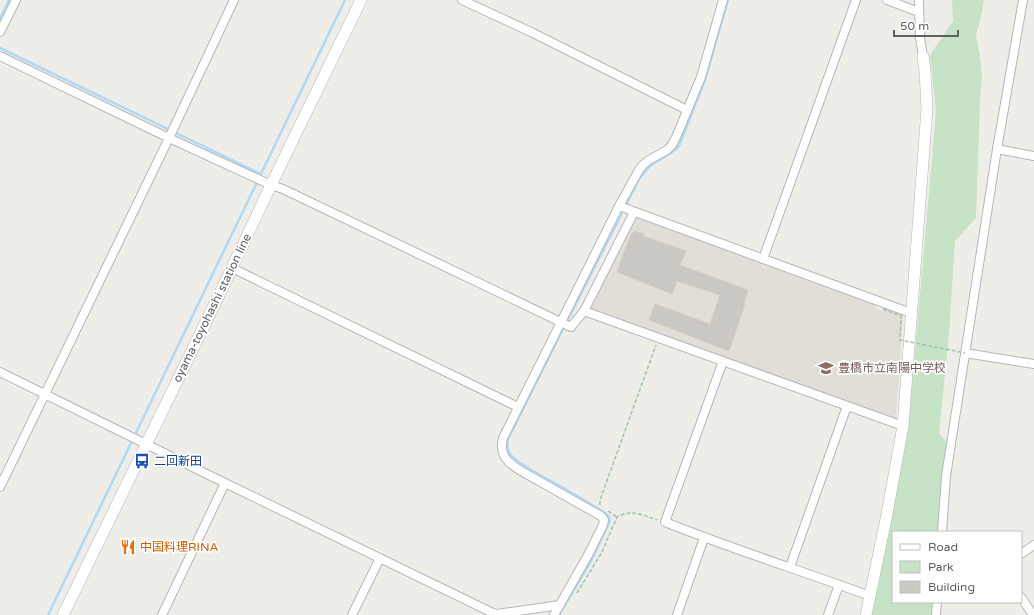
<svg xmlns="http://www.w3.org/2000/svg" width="1034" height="615" viewBox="0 0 1034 615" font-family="'Varela Round','Noto Sans JP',sans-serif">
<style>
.education{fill:#e1ded8}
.green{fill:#c7e3c6}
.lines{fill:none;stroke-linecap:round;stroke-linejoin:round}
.stream{stroke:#afdaf6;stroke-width:2.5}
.building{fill:#cac8c3;stroke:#d3cec6}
.street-casing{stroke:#b4b7ba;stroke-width:10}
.secondary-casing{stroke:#b3b6ba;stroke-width:12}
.path{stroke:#a0c4a9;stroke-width:1.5;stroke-dasharray:4 2;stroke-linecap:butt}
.street{stroke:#fff;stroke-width:8}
.secondary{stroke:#fff;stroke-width:11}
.path-bridge{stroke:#a0c4a9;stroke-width:1.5;stroke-dasharray:4 2;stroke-linecap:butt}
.labels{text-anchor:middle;stroke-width:3.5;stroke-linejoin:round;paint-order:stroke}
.street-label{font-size:12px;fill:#5e6265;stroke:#fff}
.education-label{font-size:12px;fill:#785e54;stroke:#fff;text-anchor:start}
.transit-label{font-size:12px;fill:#164399;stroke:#fff;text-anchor:start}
.food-label{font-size:12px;fill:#c56008;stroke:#fff;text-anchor:start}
</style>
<rect width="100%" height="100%" fill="#efede7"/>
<polygon class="education" points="636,217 875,305 874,307 882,311 884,308 903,315 896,420 590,309"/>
<polygon class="green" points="952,0 984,0 979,26 976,34 980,58 982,76 980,100 976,218 955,241 949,334 939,433 947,443 941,490 939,532 893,532 893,602 932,602 931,615 872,615 908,432 936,112 930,55 953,21"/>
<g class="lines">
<g class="stream">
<polyline points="0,19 9,0"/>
<polyline points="0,48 261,174"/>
<polyline points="48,615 345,0"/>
<path d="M559,615L591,561L609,523L610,520L608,515C594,506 580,497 565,489C553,482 516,464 510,454C507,450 507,444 508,439L561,333L620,217L639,179L651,165L671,153L679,146L705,80L728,0"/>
</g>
</g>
<polygon class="building" points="635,231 644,234 643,236 686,251 680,265 748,290 744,303 745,304 729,351 649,320 655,304 710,324 720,295 677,281 672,294 617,272 624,252 632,233 634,233"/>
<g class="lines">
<g class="street-casing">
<g id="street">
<polyline points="462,0 531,32 687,110"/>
<polyline points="887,0 919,12"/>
<polyline points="919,0 920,38 923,56"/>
<polyline points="0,32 16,0"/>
<polyline points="0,56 169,138 271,185 283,189 571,327 584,311 903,426"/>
<polyline points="997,149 1034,156"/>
<polyline points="619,206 911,313"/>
<polyline points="763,259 856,0"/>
<polyline points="232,268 518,407"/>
<polyline points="584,311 634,212"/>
<polyline points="965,353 1034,364"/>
<path d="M723,361L665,522C732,549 802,571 870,596"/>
<polyline points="0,372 225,483 493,613 497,614 560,605"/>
<polyline points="0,487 169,138 234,0"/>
<polyline points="942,532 946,476 997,149 1023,0"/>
<polyline points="1021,554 1034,545"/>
<polyline points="790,567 847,406"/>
<polyline points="1021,597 1033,615"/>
<polyline points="162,615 225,483"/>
<polyline points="352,615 380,558"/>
<path d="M554,615L588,555L603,525L604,520L601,516C580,504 560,493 539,481C529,475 516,470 508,461C502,455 501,446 503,438L619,206L639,170L643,165L649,160L667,150L672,145L677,135L701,77L723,0"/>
<polyline points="677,615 704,538"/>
<polyline points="828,615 839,585"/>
<polyline points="936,615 937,602"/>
</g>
</g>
<g class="secondary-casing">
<g id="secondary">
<polyline points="63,615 221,291 271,185 361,0"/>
<polyline points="866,615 887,514 903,426 927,109 925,71 923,56"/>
</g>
</g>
<g class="path">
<polyline points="600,505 600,500 656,345"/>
<polyline points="608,511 617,517"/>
<path d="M577,593L602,552L617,517C631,509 643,515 657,520"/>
</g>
<use href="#street" class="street"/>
<use href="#secondary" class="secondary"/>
<polyline class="path-bridge" points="883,309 901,316 900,340 965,353"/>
</g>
<defs>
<g id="school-bare" transform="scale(1.2)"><path d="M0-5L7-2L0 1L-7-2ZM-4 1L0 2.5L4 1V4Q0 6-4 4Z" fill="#8d6e63" stroke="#fff" stroke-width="2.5" paint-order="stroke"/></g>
<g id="bus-bare" transform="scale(1.2)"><path d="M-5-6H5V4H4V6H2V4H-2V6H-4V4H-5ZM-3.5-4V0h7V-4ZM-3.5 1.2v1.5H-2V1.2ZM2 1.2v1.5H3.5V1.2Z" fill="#1a4fb4" stroke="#fff" stroke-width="2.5" paint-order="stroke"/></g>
<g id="restaurant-bare" transform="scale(1.2)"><path d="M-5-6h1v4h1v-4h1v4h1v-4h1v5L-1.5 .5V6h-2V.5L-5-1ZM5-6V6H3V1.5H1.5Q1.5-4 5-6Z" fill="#e8710a" stroke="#fff" stroke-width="2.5" paint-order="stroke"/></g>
</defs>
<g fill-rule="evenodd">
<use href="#school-bare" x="826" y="368"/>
<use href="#bus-bare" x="142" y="461"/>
<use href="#restaurant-bare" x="128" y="547"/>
</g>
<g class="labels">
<g class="street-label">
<text transform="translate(212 308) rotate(-64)" y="4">oyama-toyohashi station line</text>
</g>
<g class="education-label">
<text x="838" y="372">豊橋市立南陽中学校</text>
</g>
<g class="transit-label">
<text x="154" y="465">二回新田</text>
</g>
<g class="food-label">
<text x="140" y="551">中国料理RINA</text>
</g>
</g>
<rect x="892" y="531" width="130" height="72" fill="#ffffff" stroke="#bfc0c1"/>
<rect x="900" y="544" width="20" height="6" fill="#ffffff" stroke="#bfc0c1"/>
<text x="928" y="551" font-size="12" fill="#5e6265">Road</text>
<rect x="900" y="561" width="20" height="12" fill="#c7e3c6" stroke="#bfc0c1"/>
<text x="928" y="571" font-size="12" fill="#5e6265">Park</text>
<rect x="900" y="581" width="20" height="12" fill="#cac8c3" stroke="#bfc0c1"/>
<text x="928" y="591" font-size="12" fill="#5e6265">Building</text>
<path d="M894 30v6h64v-6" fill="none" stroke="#5e6265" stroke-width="2"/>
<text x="900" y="30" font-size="12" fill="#5e6265" stroke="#ffffff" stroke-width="3" paint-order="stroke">50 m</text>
</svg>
